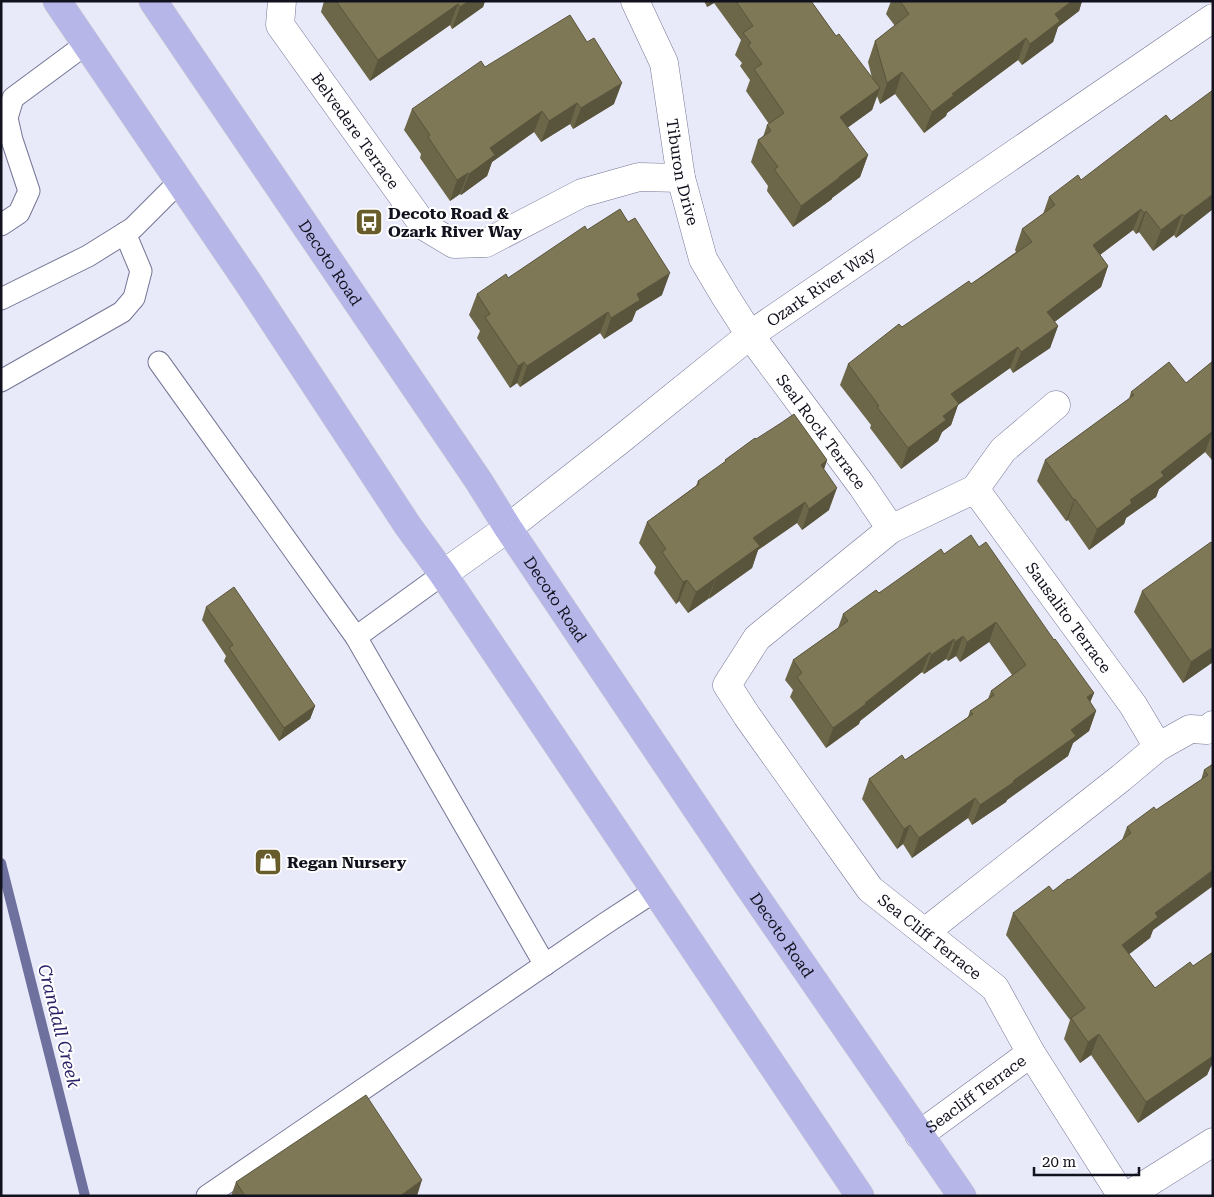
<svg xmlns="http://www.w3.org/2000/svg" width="1214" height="1197" viewBox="0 0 1214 1197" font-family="'Roboto Serif',serif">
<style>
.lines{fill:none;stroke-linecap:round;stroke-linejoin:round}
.stream{stroke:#6e709e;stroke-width:10}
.service-casing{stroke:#747596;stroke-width:23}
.minor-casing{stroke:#747596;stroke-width:29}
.primary-casing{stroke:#cbcbce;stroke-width:29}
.service{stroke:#fff;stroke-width:21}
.minor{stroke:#fff;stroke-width:28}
.primary{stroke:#b6b6e9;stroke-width:28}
.wall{fill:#6d674a}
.shaded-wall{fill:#59543c}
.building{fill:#7f7856;stroke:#59543c}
.labels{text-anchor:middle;stroke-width:4;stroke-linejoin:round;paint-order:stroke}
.street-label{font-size:16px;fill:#12121f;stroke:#fff}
.poi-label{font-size:16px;font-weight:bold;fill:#12121f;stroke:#fff;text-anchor:start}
.water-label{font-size:18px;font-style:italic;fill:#2a2168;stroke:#fff}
</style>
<rect width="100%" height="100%" fill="#e9eaf9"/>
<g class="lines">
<polyline class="stream" points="1,863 85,1196"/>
<g class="service-casing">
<g id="service">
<polyline points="1,225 19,213 29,191 12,140 7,118 13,98 86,44"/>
<polyline points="1,299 88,256 133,228 179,182"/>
<polyline points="159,362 356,637 545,965"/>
<polyline points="1,381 122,312 134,298 141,271 125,233"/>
<polyline points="356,637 443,574"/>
<polyline points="207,1196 606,923 655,891"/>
</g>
</g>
<g class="minor-casing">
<g id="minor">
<path id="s1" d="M282,1L280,25L424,226L454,244L486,243L582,193L639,177L681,178"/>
<path id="s2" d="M635,1L664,63L681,178L703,259L725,296L750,335L862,486L891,529L757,638L727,685L747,716L870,889L995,988L1031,1053L1122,1196"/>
<path id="s3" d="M975,489L1133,705L1158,747"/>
<polyline points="891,529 975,489 1003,450 1056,405"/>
<path id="s4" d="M443,574L508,528L620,440L750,335L1213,18"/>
<polyline points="925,932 1121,778 1158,747 1190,729 1207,730 1213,725"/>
<path id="s5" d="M919,1135L1031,1053"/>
<polyline points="1127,1196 1213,1142"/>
</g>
</g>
<g class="primary-casing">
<g id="primary">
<polyline points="57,1 247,281 408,526 443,574 860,1196"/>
<path id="s6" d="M153,1L478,480L508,528L747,884L962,1196"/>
</g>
</g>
<use href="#service" class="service"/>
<use href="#minor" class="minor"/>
<use href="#primary" class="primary"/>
</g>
<g class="wall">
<polygon points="324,1 485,1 483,7 452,29 450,25 370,81 321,12"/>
<polygon points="704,1 811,1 836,36 872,78 868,62 875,41 895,26 886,14 891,1 1082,1 1079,11 1058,27 1053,42 1022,65 1018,60 947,113 946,116 924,133 895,94 880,104 877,96 872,110 847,128 868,155 860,177 832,198 832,199 793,227 767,191 768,186 751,162 758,140 763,137 767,125 769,124 746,91 750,80 740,66 742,63 735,55 741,40 714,3 707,7"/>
<polygon points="485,67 614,104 573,129 570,124 541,142 534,132 492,162 487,176 461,195 460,194 450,201 420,158 421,154 404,130 412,109"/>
<polygon points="1081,180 1213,209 1176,238 1174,235 1153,251 1139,232 1136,234 1133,230 1100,255 1108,266 1101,287 1054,322 1058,326 1050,348 1013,373 1010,368 958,405 951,425 942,432 938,441 901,469 870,428 871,425 840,385 848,364 902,327 971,284 1016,252 1015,250 1022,229 1043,214 1049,197"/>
<polygon points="587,230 662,295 636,311 632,321 604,339 600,333 520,387 517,383 510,388 477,338 480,331 469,315 477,294 508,278"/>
<polygon points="1213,361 1213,459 1212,460 1205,452 1159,489 1156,497 1126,518 1124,524 1089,550 1068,520 1066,521 1037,481 1045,460 1129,399 1131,392 1186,383"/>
<polygon points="756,439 827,460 824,469 829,510 802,530 797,523 758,550 752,568 688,613 679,601 676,604 654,573 656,567 639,543 647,522 696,486 698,481 725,462 725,460"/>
<polygon points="979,547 1054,640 1094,693 1090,702 1096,711 1089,731 1073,743 1068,756 1007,800 1006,802 972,825 968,818 912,858 903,844 897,849 862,799 869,779 905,760 968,717 970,711 988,699 991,691 1012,675 989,642 960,662 956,656 948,661 946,659 924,674 922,672 860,721 859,724 826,748 790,697 793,690 785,680 793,660 838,628 843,614 944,554"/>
<polygon points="1142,591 1213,662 1183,683 1134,612"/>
<polygon points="206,607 315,706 310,719 279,741 224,661 226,656 202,620"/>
<polygon points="1213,764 1150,938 1129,954 1155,988 1193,966 1213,952 1213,1064 1211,1066 1207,1075 1138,1123 1091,1055 1080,1063 1064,1039 1070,1020 1006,935 1013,913 1053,891 1069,880 1122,840 1127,827 1156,810 1201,780 1204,770"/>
<polygon points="236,1182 417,1196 231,1196"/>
</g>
<g class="shaded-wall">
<polygon points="469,1 485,1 483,7 452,29 460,7"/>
<polygon points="710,1 714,1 714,3 707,7"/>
<polygon points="1072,1 1082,1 1079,11 1058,27 1053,42 1022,65 1030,44 1055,14"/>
<polygon points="458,4 450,25 370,81 378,60"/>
<polygon points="1026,38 1018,60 947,113 946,116 924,133 932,112 952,94"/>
<polygon points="902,72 895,94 880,104 887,83"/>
<polygon points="622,83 614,104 573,129 581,108"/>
<polygon points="880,88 872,110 832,139 840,117"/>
<polygon points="577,103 570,124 541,142 549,121"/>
<polygon points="542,111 534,132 492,162 487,176 461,195 469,174 490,148"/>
<polygon points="868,155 860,177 832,198 832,199 793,227 801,206"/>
<polygon points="468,173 460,194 450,201 457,180"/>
<polygon points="1213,194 1213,209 1176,238 1184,216"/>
<polygon points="1141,209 1133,230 1085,266 1093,245"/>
<polygon points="1146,211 1139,232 1136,234 1144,213"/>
<polygon points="1182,214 1174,235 1153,251 1161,230"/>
<polygon points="1108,266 1101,287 1040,333 1047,312"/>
<polygon points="670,273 662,295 636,311 632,321 604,339 611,318 637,294"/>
<polygon points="608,312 600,333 520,387 527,366"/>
<polygon points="1058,326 1050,348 1013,373 1021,352"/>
<polygon points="1018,347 1010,368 958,405 951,425 942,432 938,441 901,469 908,448 951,394"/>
<polygon points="524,362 517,383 510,388 518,366"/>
<polygon points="1213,431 1205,452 1159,489 1156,497 1126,518 1124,524 1089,550 1097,529 1161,472"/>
<polygon points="827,460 820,481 821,465"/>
<polygon points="837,488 829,510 802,530 809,509"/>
<polygon points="1075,499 1068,520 1066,521 1074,500"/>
<polygon points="805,502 797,523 758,550 752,568 709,599 716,578 753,538"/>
<polygon points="716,577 708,599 688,613 696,592"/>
<polygon points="687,580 679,601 676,604 683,582"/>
<polygon points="996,622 989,642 960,662 967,642"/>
<polygon points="963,636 956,656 948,661 955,642"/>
<polygon points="954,639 946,659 924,674 931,655"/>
<polygon points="1213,647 1213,662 1183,683 1191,662"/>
<polygon points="930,652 922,672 860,721 859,724 826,748 833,728"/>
<polygon points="1094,693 1086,712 1087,697"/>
<polygon points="315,706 310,719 279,741 284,728"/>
<polygon points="1096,711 1089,731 1073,743 1068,756 1007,800 1006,802 972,825 980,805 1013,781 1071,730"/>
<polygon points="975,798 968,818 912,858 919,838"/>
<polygon points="910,825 903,844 897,849 904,829"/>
<polygon points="1213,870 1213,886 1153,930 1150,938 1114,966 1122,945 1155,913"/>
<polygon points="1099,1034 1091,1055 1080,1063 1088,1042"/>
<polygon points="1212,1049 1213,1049 1213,1064 1211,1066 1207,1075 1138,1123 1146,1102"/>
<polygon points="422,1180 417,1196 400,1196"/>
</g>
<g class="building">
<polygon points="336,1 469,1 460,7 458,4 378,60"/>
<polygon points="736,1 811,1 836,36 839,34 880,88 840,117 868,155 839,177 839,178 801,206 774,169 778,167 758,140 771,131 767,125 784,113 754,69 762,64 748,45 751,43 743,33 753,26"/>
<polygon points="900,1 1072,1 1055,14 1060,21 1030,44 1026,38 952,94 954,95 932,112 902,72 887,83 875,41 909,14"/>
<polygon points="570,15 587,42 594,38 622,83 581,108 577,103 549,121 542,111 490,148 495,155 469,174 468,173 457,180 428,137 430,135 412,109 481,61 485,67"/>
<polygon points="1213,90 1213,194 1184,216 1182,214 1161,230 1146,211 1144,213 1141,209 1093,245 1108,266 1047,312 1058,326 1021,352 1018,347 951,394 959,404 943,416 946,420 908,448 877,407 879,406 848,364 899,324 902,327 969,281 971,284 1032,242 1022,229 1055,205 1049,197 1078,175 1081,180 1166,115 1171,121"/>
<polygon points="620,209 628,222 635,218 670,273 637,294 640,300 611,318 608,312 527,366 524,362 518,366 485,317 490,314 477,294 506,274 508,278 585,226 587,230"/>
<polygon points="1213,361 1213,431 1161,472 1164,476 1130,500 1132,503 1097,529 1075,499 1074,500 1045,460 1134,395 1131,392 1169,362 1186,383"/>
<polygon points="794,414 827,460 821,465 837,488 809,509 805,502 753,538 760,546 696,592 687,580 683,582 662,552 666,549 647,522 699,484 698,481 726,461 725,460 755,438 756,439 781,423"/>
<polygon points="971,535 979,547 986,542 1054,640 1055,639 1094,693 1087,697 1096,711 1071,730 1076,736 1013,781 1014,782 980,805 975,798 919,838 910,825 904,829 869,779 902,755 905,760 973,714 970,711 994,695 991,691 1026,665 996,622 967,642 963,636 955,642 954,639 931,655 930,652 865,703 866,704 833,728 797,677 802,673 793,660 848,621 843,614 876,590 879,593 941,549 944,554"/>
<polygon points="1211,542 1213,544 1213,647 1191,662 1142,591"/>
<polygon points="234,587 315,706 284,728 229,648 233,645 206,607"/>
<polygon points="1213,764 1213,870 1155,913 1158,917 1122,945 1155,988 1190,962 1193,966 1213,952 1213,1049 1212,1049 1213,1051 1213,1056 1146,1102 1099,1034 1088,1042 1071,1018 1085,1008 1013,913 1049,886 1053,891 1068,879 1069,880 1131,833 1127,827 1154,807 1156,810 1208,775 1204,770"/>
<polygon points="366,1095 422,1180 400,1196 245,1196 236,1182"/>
</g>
<defs>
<g id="bus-square" transform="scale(1.4375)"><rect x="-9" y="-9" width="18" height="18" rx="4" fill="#685d2a" stroke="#fff"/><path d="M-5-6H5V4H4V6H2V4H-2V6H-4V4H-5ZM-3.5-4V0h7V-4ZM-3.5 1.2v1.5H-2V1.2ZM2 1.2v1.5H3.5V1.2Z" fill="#fff"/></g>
<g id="shop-square" transform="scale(1.4375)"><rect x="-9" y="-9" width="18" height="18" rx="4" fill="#685d2a" stroke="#fff"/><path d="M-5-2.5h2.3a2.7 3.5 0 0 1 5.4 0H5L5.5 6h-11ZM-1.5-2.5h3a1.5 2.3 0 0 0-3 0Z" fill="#fff"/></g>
</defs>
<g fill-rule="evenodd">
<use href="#bus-square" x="369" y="222"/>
<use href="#shop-square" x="268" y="862"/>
</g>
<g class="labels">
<g class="street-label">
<text dy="6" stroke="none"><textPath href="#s1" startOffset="154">Belvedere Terrace</textPath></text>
<text dy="6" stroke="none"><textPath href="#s2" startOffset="179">Tiburon Drive</textPath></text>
<text dy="6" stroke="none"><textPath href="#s6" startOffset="316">Decoto Road</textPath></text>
<text dy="6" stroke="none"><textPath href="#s4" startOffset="475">Ozark River Way</textPath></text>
<text dy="6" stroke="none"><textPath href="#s2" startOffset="478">Seal Rock Terrace</textPath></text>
<text dy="6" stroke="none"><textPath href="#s6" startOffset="721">Decoto Road</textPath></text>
<text dy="6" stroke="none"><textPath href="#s3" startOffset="159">Sausalito Terrace</textPath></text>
<text dy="6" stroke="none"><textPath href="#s6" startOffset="1126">Decoto Road</textPath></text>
<text dy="6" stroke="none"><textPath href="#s2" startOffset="1152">Sea Cliff Terrace</textPath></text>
<text dy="6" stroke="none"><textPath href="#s5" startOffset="70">Seacliff Terrace</textPath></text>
</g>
<g class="poi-label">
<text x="388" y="219">Decoto Road &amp;<tspan x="388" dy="18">Ozark River Way</tspan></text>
<text x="287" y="868">Regan Nursery</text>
</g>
<g class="water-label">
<text transform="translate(59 1026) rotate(76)" y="6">Crandall Creek</text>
</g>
</g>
<rect width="1214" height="1197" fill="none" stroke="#12121f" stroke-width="5"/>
<path d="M1034 1167v8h105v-8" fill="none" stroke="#12121f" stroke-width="2.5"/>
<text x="1042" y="1167" font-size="15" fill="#12121f" stroke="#ffffff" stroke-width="4" paint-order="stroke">20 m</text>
</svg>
